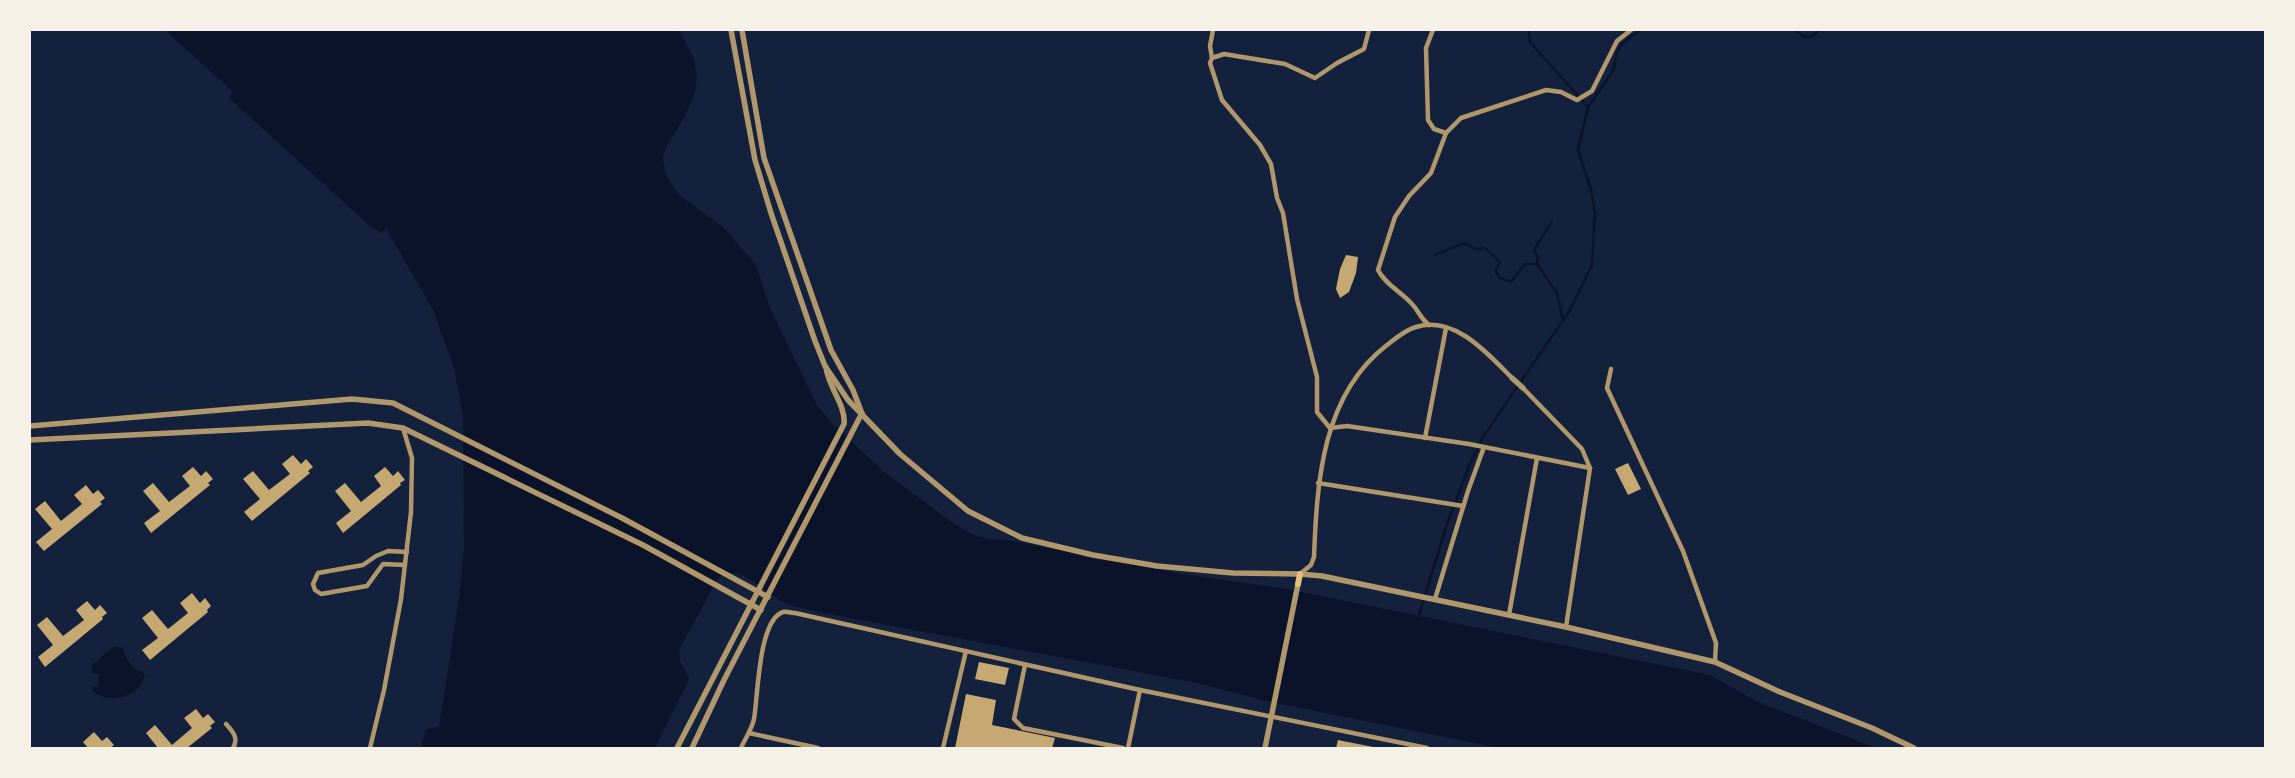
<svg xmlns="http://www.w3.org/2000/svg" width="2295" height="778" viewBox="0 0 2295 778" font-family="Helvetica,sans-serif">
<style>
.water{fill:#0b132b}
.pier{fill:#14213d}
.lines{fill:none;stroke-linecap:round;stroke-linejoin:round}
.stream{stroke:#0b132b;stroke-width:2.5}
.building{fill:#c6a872}
.minor{stroke:#b1986c;stroke-width:4.5}
.tertiary{stroke:#b1986c;stroke-width:5.5}
.secondary{stroke:#e5c07b;stroke-width:6}
</style>
<rect width="100%" height="100%" fill="#14213d"/>
<g class="water">
<path d="M165,30H679L694,59L697,76L695,92L685,116L667,146L663,156L665,173L678,194L724,228L756,265L770,308L817,405L832,423L883,471L953,523L972,534L988,539L1008,540L1182,574L1287,589L1710,675L1758,702L1876,748H1499L1266,701L1197,683L818,612C807,609 795,607 785,603C766,594 736,559 718,579L679,649L680,661L689,679L655,748H421L426,729L439,727L459,598L464,550L463,415L454,368L433,310L386,228L382,233L370,226L230,99L232,91Z"/>
<path d="M114,646L123,648C126,660 131,667 142,672L145,676C138,699 108,705 92,690V665Z"/>
</g>
<polygon class="pier" points="90,673 99,674 98,687 89,686"/>
<g class="lines">
<g class="stream">
<polyline points="1529,30 1530,42 1588,107"/>
<polyline points="1795,30 1804,37 1813,36 1819,30"/>
<polyline points="1435,255 1464,243 1476,249 1485,248 1500,262 1495,271 1500,278 1511,282 1525,264 1537,264 1557,293 1563,320"/>
<polyline points="1537,263 1538,258 1534,250 1552,221"/>
<polyline points="1418,618 1447,524 1470,464 1483,437 1570,310 1592,265 1595,212 1591,190 1578,150 1588,107 1613,71 1617,52 1623,43 1640,30"/>
</g>
</g>
<g class="building">
<polygon points="1346,255 1358,257 1356,273 1349,292 1340,298 1336,289 1340,269"/>
<polygon points="293,455 301,464 306,459 313,467 308,471 310,473 252,521 244,512 260,499 243,479 253,471 269,490 290,474 282,464"/>
<polygon points="1628,463 1641,489 1628,495 1615,469"/>
<polygon points="193,467 201,476 206,471 213,479 208,483 210,485 151,533 144,523 160,511 143,491 153,483 169,502 190,486 182,476"/>
<polygon points="385,467 393,476 398,471 405,480 400,483 401,485 343,533 336,523 351,511 335,491 345,483 361,502 381,486 374,476"/>
<polygon points="86,485 93,494 98,490 105,498 100,502 102,504 44,551 36,542 52,529 35,509 45,501 61,521 82,504 74,495"/>
<polygon points="192,593 200,603 205,598 211,606 207,610 208,612 150,660 142,650 158,638 142,618 152,610 168,629 188,613 180,603"/>
<polygon points="87,601 95,610 100,605 107,613 102,617 103,619 45,667 38,657 53,645 37,625 47,617 63,636 84,620 76,610"/>
<polygon points="979,662 1009,668 1005,685 975,679"/>
<polygon points="966,694 996,700 992,725 1055,738 1052,748 955,748"/>
<polygon points="196,709 203,718 208,714 215,722 210,726 212,728 187,748 158,748 146,733 155,725 172,745 192,728 184,718"/>
<polygon points="94,732 102,741 107,737 114,745 110,748 88,748 83,742"/>
<polygon points="1338,740 1373,747 1373,748 1336,748"/>
</g>
<g class="lines">
<g class="minor">
<polyline points="1369,30 1364,49 1337,63 1315,78 1285,64 1224,54 1212,58 1210,63 1222,100 1260,145 1271,164 1277,198 1283,213 1297,299 1317,377 1317,412 1330,428 1347,426 1469,444 1590,468"/>
<polyline points="1212,58 1210,46 1213,30"/>
<polyline points="1446,133 1461,118 1546,90 1561,92 1577,100 1592,91 1617,41 1631,30"/>
<path d="M1429,325C1419,317 1419,311 1412,304C1401,292 1385,284 1378,270L1395,217L1409,196L1431,173L1446,133L1434,129L1428,120L1426,48L1433,30"/>
<polyline points="1611,369 1607,388 1683,551 1716,643 1715,662"/>
<polyline points="1523,388 1582,449 1590,468 1566,627"/>
<polyline points="1425,438 1446,328"/>
<polyline points="1318,483 1463,506"/>
<polyline points="405,565 383,564 367,586 321,594 315,590 313,584 318,573 363,565 376,556 388,551 407,552"/>
<path d="M1300,574L1311,565L1314,557C1317,481 1322,395 1387,345C1396,338 1405,330 1416,327C1455,315 1488,354 1512,378"/>
<polyline points="1435,599 1468,491 1484,447"/>
<polyline points="1509,615 1537,458"/>
<polyline points="1025,665 1014,719 1023,728 1123,748"/>
<path d="M226,724C233,732 239,738 233,748"/>
<polyline points="749,733 818,748"/>
<polyline points="370,748 384,690 401,599 411,512 412,458 403,428"/>
<path d="M741,748C745,739 752,729 754,719C758,698 758,620 783,612C786,611 792,613 795,613L1140,690L1427,748"/>
<polyline points="943,748 966,651"/>
<polyline points="1128,748 1140,690"/>
</g>
<g class="tertiary">
<polyline points="731,30 755,160 771,213 815,341 825,366 848,400 900,454 968,511 1022,538 1093,555 1157,566 1233,573 1300,574 1322,576 1566,627 1715,662 1780,692 1872,728 1914,748"/>
<polyline points="742,30 764,158 831,350 853,390 861,411"/>
<polyline points="1512,378 1523,388"/>
<polyline points="30,426 352,399 393,403 622,518 768,597"/>
<polyline points="30,440 368,423 403,428 643,545 761,610"/>
<path d="M677,748L844,424C846,405 828,387 826,367"/>
<polyline points="692,748 724,680 862,413"/>
<polyline points="1265,748 1298,584"/>
</g>
<polyline class="secondary" points="1298,584 1300,574"/>
</g>
<rect width="2295" height="778" fill="none" stroke="#f6f1e7" stroke-width="62"/>
</svg>
